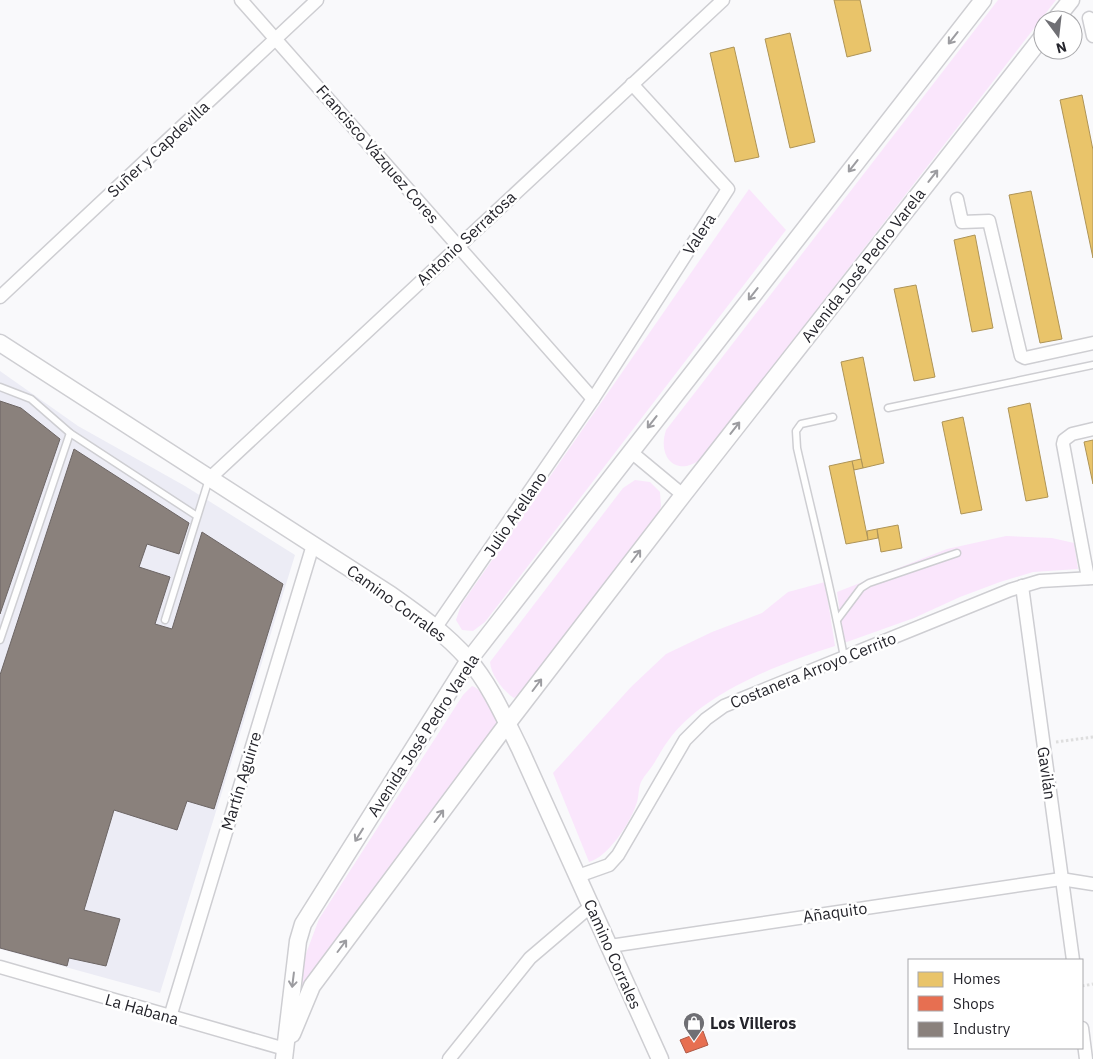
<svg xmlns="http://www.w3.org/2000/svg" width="1093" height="1059" viewBox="0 0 1093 1059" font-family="'IBM Plex Sans',sans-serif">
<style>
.built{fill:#ececf5}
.green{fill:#fae6fc}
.homes{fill:#e9c46a;stroke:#ae9457}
.shops{fill:#e76f51;stroke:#ad5946}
.industry{fill:#8a817c;stroke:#6c6564}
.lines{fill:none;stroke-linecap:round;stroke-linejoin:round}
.service-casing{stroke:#ceced2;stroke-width:9}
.minor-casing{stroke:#ceced2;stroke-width:15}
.tertiary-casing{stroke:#ceced2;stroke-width:19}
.path{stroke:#dedede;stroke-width:3;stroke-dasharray:2.5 2.5;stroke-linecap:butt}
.service{stroke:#fefefe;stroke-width:6}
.minor{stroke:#fefefe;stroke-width:12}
.tertiary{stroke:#fefefe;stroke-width:16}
.oneway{stroke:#9c9ca0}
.labels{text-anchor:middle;stroke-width:5;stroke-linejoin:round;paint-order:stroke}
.street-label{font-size:16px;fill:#25252c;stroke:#fff}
.poi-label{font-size:16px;font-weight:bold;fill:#25252c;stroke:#fff;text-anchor:start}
</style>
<rect width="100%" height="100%" fill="#f9f9fb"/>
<polygon class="built" points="0,371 78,426 185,486 295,555 160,993 0,949"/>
<g class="green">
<path d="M998,0H1056L701,459C676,478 657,457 666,430Z"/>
<polygon points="749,189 786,230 485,622 473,631 462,630 456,620 461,605"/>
<path d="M635,480L650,482L660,492L661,506L658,515L523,691L514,698C503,691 491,675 490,662L623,488Z"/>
<polygon points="1006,536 1052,538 1074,543 1078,569 1033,572 1000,582 960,597 914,618 844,643 837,592 947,549"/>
<path d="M825,582L835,646C781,663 702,693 668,741C663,747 660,754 656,760C652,768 645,774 641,782C638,789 639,798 636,805C630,823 608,857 589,862L553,773L631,687L666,654L712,632L762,613L788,592Z"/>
<path d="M472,686C485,691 499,715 498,728L298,1003L301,967L319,919L463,695Z"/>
</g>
<g class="homes">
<polygon points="834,0 860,0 871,51 847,57"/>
<polygon points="790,33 815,142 790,148 765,39"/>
<polygon points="734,47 759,157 735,162 710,53"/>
<polygon points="1082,95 1093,150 1093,258 1060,100"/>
<polygon points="1031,191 1062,339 1040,343 1009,195"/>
<polygon points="975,235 993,328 972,332 954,240"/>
<polygon points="916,285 935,377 914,381 894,289"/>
<polygon points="863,357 884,463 863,468 841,362"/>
<polygon points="1030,403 1048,497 1026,501 1008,408"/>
<polygon points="963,417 982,510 961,514 942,422"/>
<polygon points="1093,440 1093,484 1084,442"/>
<polygon points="861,459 863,468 854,470 852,461"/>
<polygon points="852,461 868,540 846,544 829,466"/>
<polygon points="898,525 902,548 881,552 877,529"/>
<polygon points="877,529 878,538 868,540 867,531"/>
</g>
<polygon class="shops" points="703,1031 708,1045 686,1053 680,1040"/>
<g class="industry">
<polygon points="0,401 21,408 60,439 0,614"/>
<polygon points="74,449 189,523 179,554 147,544 139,567 170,577 155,624 172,629 202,532 283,584 214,809 187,801 177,830 114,810 84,910 120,919 106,966 69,958 67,966 0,948 0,675"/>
</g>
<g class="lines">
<g class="service-casing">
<g id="service">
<polyline points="0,387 31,399 70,433 197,516"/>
<polyline points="888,408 1093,365"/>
<path d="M833,417L801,424L796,431L797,448C813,518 831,587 844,657"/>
<polyline points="165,620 209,479"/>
<polyline points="837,620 861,588 869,583 957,553"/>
<polyline points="0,640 70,433"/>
</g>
</g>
<g class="minor-casing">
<g id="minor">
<polyline points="241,0 593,399"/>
<polyline points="1089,18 1093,36"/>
<polyline points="957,199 962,222 989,221 1021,356 1025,358 1093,343"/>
<polyline points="0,297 317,0"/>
<polyline points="630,451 683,495"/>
<polyline points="210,478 723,0"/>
<polyline points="1088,578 1063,444 1064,440 1072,434 1093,429"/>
<polyline points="1022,586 1073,960"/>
<polyline points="436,627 593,399 728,189 632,84"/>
<polyline points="578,876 609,865 618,855 685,740 706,719 724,706 1010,590 1040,581 1093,578"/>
<polyline points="610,946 1061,879 1093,884"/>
<polyline points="0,967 285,1049"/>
<polyline points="170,1017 313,545"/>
<polyline points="1082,1028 1086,1059"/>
<polyline points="449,1059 530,958 591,906"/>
</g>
</g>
<g class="tertiary-casing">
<g id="tertiary">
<polyline points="1055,20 1071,0"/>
<path d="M0,343L391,595C418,614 445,633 468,659C490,684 505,719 520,749L660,1059"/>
<polyline points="292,1034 312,986 507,724 683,495 1043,36"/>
<polyline points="284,1059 298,941 303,924 469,660 983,0"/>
</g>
</g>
<g class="path">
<polyline points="1056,742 1093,737"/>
<polyline points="1082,986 1093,984"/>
</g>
<use href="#service" class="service"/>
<use href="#minor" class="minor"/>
<use href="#tertiary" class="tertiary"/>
</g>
<defs><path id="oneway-shaft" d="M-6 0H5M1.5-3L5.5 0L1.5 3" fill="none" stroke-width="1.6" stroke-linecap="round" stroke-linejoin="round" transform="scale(1.25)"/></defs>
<g class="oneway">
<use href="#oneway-shaft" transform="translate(953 38) rotate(128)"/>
<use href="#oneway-shaft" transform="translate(853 166) rotate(128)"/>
<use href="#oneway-shaft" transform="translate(933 176) rotate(-52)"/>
<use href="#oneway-shaft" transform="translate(753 294) rotate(128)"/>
<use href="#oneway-shaft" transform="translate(652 422) rotate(128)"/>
<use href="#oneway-shaft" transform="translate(735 428) rotate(-52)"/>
<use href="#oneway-shaft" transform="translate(636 556) rotate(-53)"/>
<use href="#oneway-shaft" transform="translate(537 685) rotate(-53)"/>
<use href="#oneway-shaft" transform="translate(439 816) rotate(-53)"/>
<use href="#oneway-shaft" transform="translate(359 835) rotate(122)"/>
<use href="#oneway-shaft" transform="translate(342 946) rotate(-53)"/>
<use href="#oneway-shaft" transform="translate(293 980) rotate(97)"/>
</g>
<defs>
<g id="shop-pin" transform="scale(1.125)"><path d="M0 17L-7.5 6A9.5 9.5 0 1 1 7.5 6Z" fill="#6f6f74" stroke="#fff"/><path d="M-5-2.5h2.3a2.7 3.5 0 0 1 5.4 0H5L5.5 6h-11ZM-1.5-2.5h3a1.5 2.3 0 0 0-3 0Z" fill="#fff"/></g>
</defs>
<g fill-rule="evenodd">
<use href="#shop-pin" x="694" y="1023"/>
</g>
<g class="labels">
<g class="street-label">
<text transform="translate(158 149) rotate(-43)" y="6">Suñer y Capdevilla</text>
<text transform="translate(378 154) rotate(49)" y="6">Francisco Vázquez Cores</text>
<text transform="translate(699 234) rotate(-57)" y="6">Valera</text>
<text transform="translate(466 238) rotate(-43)" y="6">Antonio Serratosa</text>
<text transform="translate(863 265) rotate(-52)" y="6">Avenida José Pedro Varela</text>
<text transform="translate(515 514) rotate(-56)" y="6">Julio Arellano</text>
<text transform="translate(397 603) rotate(36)" y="6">Camino Corrales</text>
<text transform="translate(813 670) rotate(-22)" y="6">Costanera Arroyo Cerrito</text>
<text transform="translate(423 735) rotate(-57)" y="6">Avenida José Pedro Varela</text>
<text transform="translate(1047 773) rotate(82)" y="6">Gavilán</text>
<text transform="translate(241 781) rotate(-73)" y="6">Martín Aguirre</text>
<text transform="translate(835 912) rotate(-8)" y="6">Añaquito</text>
<text transform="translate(613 954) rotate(66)" y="6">Camino Corrales</text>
<text transform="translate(142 1009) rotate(16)" y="6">La Habana</text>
</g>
<g class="poi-label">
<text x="710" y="1029">Los Villeros</text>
</g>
</g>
<rect x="908" y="959" width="175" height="90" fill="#ffffff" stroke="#a8a8ab"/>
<rect x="918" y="972" width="25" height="15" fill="#e9c46a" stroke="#a8a8ab"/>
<text x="953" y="984" font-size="15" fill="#25252c">Homes</text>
<rect x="918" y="996" width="25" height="15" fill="#e76f51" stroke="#a8a8ab"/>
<text x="953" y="1009" font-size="15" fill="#25252c">Shops</text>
<rect x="918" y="1022" width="25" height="15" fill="#8a817c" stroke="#a8a8ab"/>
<text x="953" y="1034" font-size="15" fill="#25252c">Industry</text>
<g transform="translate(1058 35) rotate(165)"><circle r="24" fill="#ffffff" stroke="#a8a8ab"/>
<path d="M0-4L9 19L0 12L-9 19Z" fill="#6f6f74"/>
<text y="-8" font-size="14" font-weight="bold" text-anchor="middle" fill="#25252c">N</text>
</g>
</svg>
